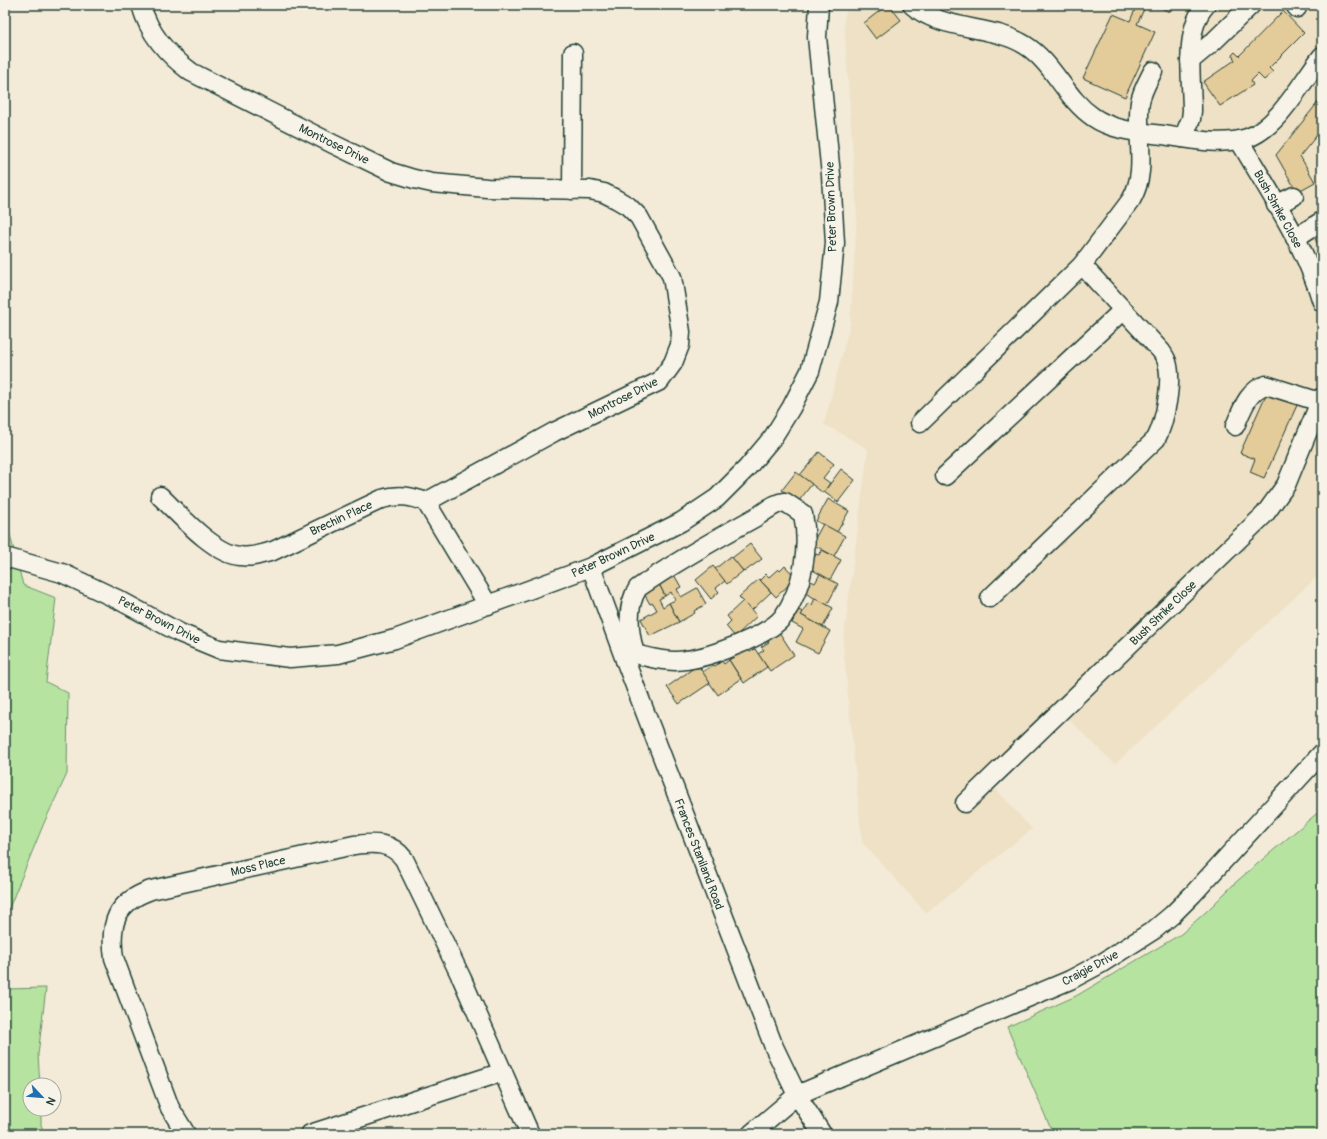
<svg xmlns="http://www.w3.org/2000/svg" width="1327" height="1139" viewBox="0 0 1327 1139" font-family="Pangolin,sans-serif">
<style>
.built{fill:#eee1c5}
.green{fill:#b7e3a1;stroke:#6b906a}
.building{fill:#e4cb9a;stroke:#1f3d34}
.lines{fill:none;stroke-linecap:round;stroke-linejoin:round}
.minor-casing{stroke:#1f3d34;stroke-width:21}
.minor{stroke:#f7f3e8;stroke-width:18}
.labels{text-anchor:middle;stroke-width:3;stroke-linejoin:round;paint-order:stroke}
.street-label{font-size:12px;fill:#1f3d34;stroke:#f7f3e8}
</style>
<rect width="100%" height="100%" fill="#f3ebd8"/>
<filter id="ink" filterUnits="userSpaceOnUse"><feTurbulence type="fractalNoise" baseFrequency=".025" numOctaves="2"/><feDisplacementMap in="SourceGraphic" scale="8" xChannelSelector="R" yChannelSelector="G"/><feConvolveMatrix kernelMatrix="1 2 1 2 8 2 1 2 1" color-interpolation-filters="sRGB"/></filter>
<g filter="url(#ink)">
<polygon class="built" points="848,5 1322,5 1322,583 1317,577 1115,764 1067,718 995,788 1032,829 926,913 862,842 843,644 868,449 824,424 850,324 857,217 844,20"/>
<g class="green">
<polygon points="5,525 9,531 23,585 56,598 46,682 68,693 67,774 44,823 7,913 5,933"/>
<polygon points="1322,809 1322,1134 1053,1134 1007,1027 1076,996 1181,934 1208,910 1236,882"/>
<polygon points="46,988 38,1055 40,1085 30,1085 30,1109 41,1109 41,1125 45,1134 5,1134 5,989"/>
</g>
<g class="building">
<polygon points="887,5 889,5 901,20 876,39 864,23"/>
<polygon points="989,5 1003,5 990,10"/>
<polygon points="1137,5 1146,5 1137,24 1155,32 1125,97 1083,78 1113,14 1130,21"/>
<polygon points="1156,5 1172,5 1169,12"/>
<polygon points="1283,11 1304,33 1269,68 1273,72 1264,80 1258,74 1251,81 1253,85 1220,106 1203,82 1235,60 1232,55 1235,52 1239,56"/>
<polygon points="1319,101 1322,104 1322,129 1300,156 1315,182 1297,192 1276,155"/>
<polygon points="1322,235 1322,252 1315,239"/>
<polygon points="1268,390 1298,403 1264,478 1250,472 1255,459 1240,453"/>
<polygon points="819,452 834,464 823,478 830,483 823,493 800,475"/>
<polygon points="841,469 855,480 838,502 824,492"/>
<polygon points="796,472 812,484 798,502 782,490"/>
<polygon points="828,499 849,511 837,532 816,521"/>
<polygon points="823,524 845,536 834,556 812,544"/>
<polygon points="750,544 762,559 744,572 732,558"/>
<polygon points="822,550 841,560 830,580 809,568 816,554 819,555"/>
<polygon points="731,556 743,571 727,584 715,569"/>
<polygon points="713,566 725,581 716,588 719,592 711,599 696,580"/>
<polygon points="785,566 796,578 776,597 760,580 766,574 769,577 778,569 780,571"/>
<polygon points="673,573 681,587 677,589 681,597 697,588 706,604 694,611 695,613 679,622 669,603 675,600 671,592 665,596 658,582"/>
<polygon points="820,574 838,584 827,605 805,593 811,581 815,583"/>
<polygon points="759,579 771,592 752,610 739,597"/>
<polygon points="658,582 665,596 659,599 663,607 669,603 679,622 650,636 641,619 657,610 653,603 650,604 642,590"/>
<polygon points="815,598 833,608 823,627 801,615 808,603 812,605"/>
<polygon points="743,601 757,616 735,637 726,626 731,621 727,616"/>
<polygon points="798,610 803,612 801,615 830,631 818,653 796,642 803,629 792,623"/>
<polygon points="779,632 794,655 770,671 758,654 764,650 761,647 769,642 768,641"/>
<polygon points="755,649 767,667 744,683 729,660 740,653 741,654 748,650 750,652"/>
<polygon points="729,660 741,679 718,695 702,672 713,665 715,666 722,661 724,664"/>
<polygon points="698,665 710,683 679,704 667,687"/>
</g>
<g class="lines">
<g class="minor-casing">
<g id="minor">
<path d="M141,5C149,34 167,54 191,72L333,144L391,172L414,179L432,183L487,188L590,190L604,193L616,199L628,206L639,217L672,277L681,332L680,345L673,363L660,381L554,432L426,502"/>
<path d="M912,5C941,31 994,25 1025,45C1054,63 1065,98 1093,117C1113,131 1140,132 1163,135C1190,139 1221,146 1247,138C1277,129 1303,80 1322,56"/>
<polyline points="1295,5 1297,8"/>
<polyline points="1190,61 1214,41 1251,5"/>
<path d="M1183,138L1191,119L1192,111C1192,80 1183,29 1206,5"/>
<path d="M1239,140C1269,192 1305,244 1322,302"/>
<polyline points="572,190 573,53"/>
<polyline points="1276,205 1294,196"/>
<polyline points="1295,238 1322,221"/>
<path d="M920,423L1082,265L1131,200C1149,170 1135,135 1140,102C1142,91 1148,81 1153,71"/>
<path d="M1235,426C1242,410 1248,390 1266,385L1320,402"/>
<polyline points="945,476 1123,310"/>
<path d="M160,496C178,513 214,554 240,556C251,558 262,554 273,551L382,499C399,494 410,496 426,502L488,605"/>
<polyline points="5,557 62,573 119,600 180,633 219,649 290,658 338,654 395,639 591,567 681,522 717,498 747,468 773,437 791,408 810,371 829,302 835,243 831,175 817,37 819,5"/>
<polyline points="591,567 625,660 774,1047 797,1095 822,1134"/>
<path d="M990,598L1156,439C1165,422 1173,381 1167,362C1166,358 1163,354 1161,351L1082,265"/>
<path d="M625,660L635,654C651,658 669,663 686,660C710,657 768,636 783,617C803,588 810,548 803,514L785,502C773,503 767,511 756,517C716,539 675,562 638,588C625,608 629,633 635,654"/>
<polyline points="965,803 1265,514 1286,485 1322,397"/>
<path d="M186,1134L170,1108L114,958C109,923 116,902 151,890L354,845C373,843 391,841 404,859L462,979L530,1134"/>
<polyline points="310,1134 503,1072"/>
<polyline points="751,1134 797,1095 1070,980 1102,963 1154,930 1172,915 1193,894 1322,753"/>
</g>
</g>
<use href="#minor" class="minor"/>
</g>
</g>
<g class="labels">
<g class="street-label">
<text transform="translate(334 144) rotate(26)" y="4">Montrose Drive</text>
<text transform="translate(831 207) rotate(-92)" y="4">Peter Brown Drive</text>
<text transform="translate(1278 209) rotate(61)" y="4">Bush Shrike Close</text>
<text transform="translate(623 398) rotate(-27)" y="4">Montrose Drive</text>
<text transform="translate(341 518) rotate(-25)" y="4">Brechin Place</text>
<text transform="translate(613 555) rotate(-25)" y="4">Peter Brown Drive</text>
<text transform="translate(1163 613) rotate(-44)" y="4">Bush Shrike Close</text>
<text transform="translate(159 620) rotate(27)" y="4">Peter Brown Drive</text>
<text transform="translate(699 854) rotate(69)" y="4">Frances Staniland Road</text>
<text transform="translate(258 866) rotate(-13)" y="4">Moss Place</text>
<text transform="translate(1090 968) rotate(-28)" y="4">Craigie Drive</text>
</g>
</g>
<rect width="1327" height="1139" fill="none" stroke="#f7f3e8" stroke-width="20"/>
<rect x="10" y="10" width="1307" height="1119" fill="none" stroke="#1f3d34" stroke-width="1.5" filter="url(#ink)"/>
<g transform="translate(42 1097) rotate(116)"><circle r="19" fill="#f7f3e8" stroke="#a1aaa0"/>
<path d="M0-3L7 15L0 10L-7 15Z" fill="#1f6fb2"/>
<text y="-6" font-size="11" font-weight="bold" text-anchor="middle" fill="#1f3d34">N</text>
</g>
</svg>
